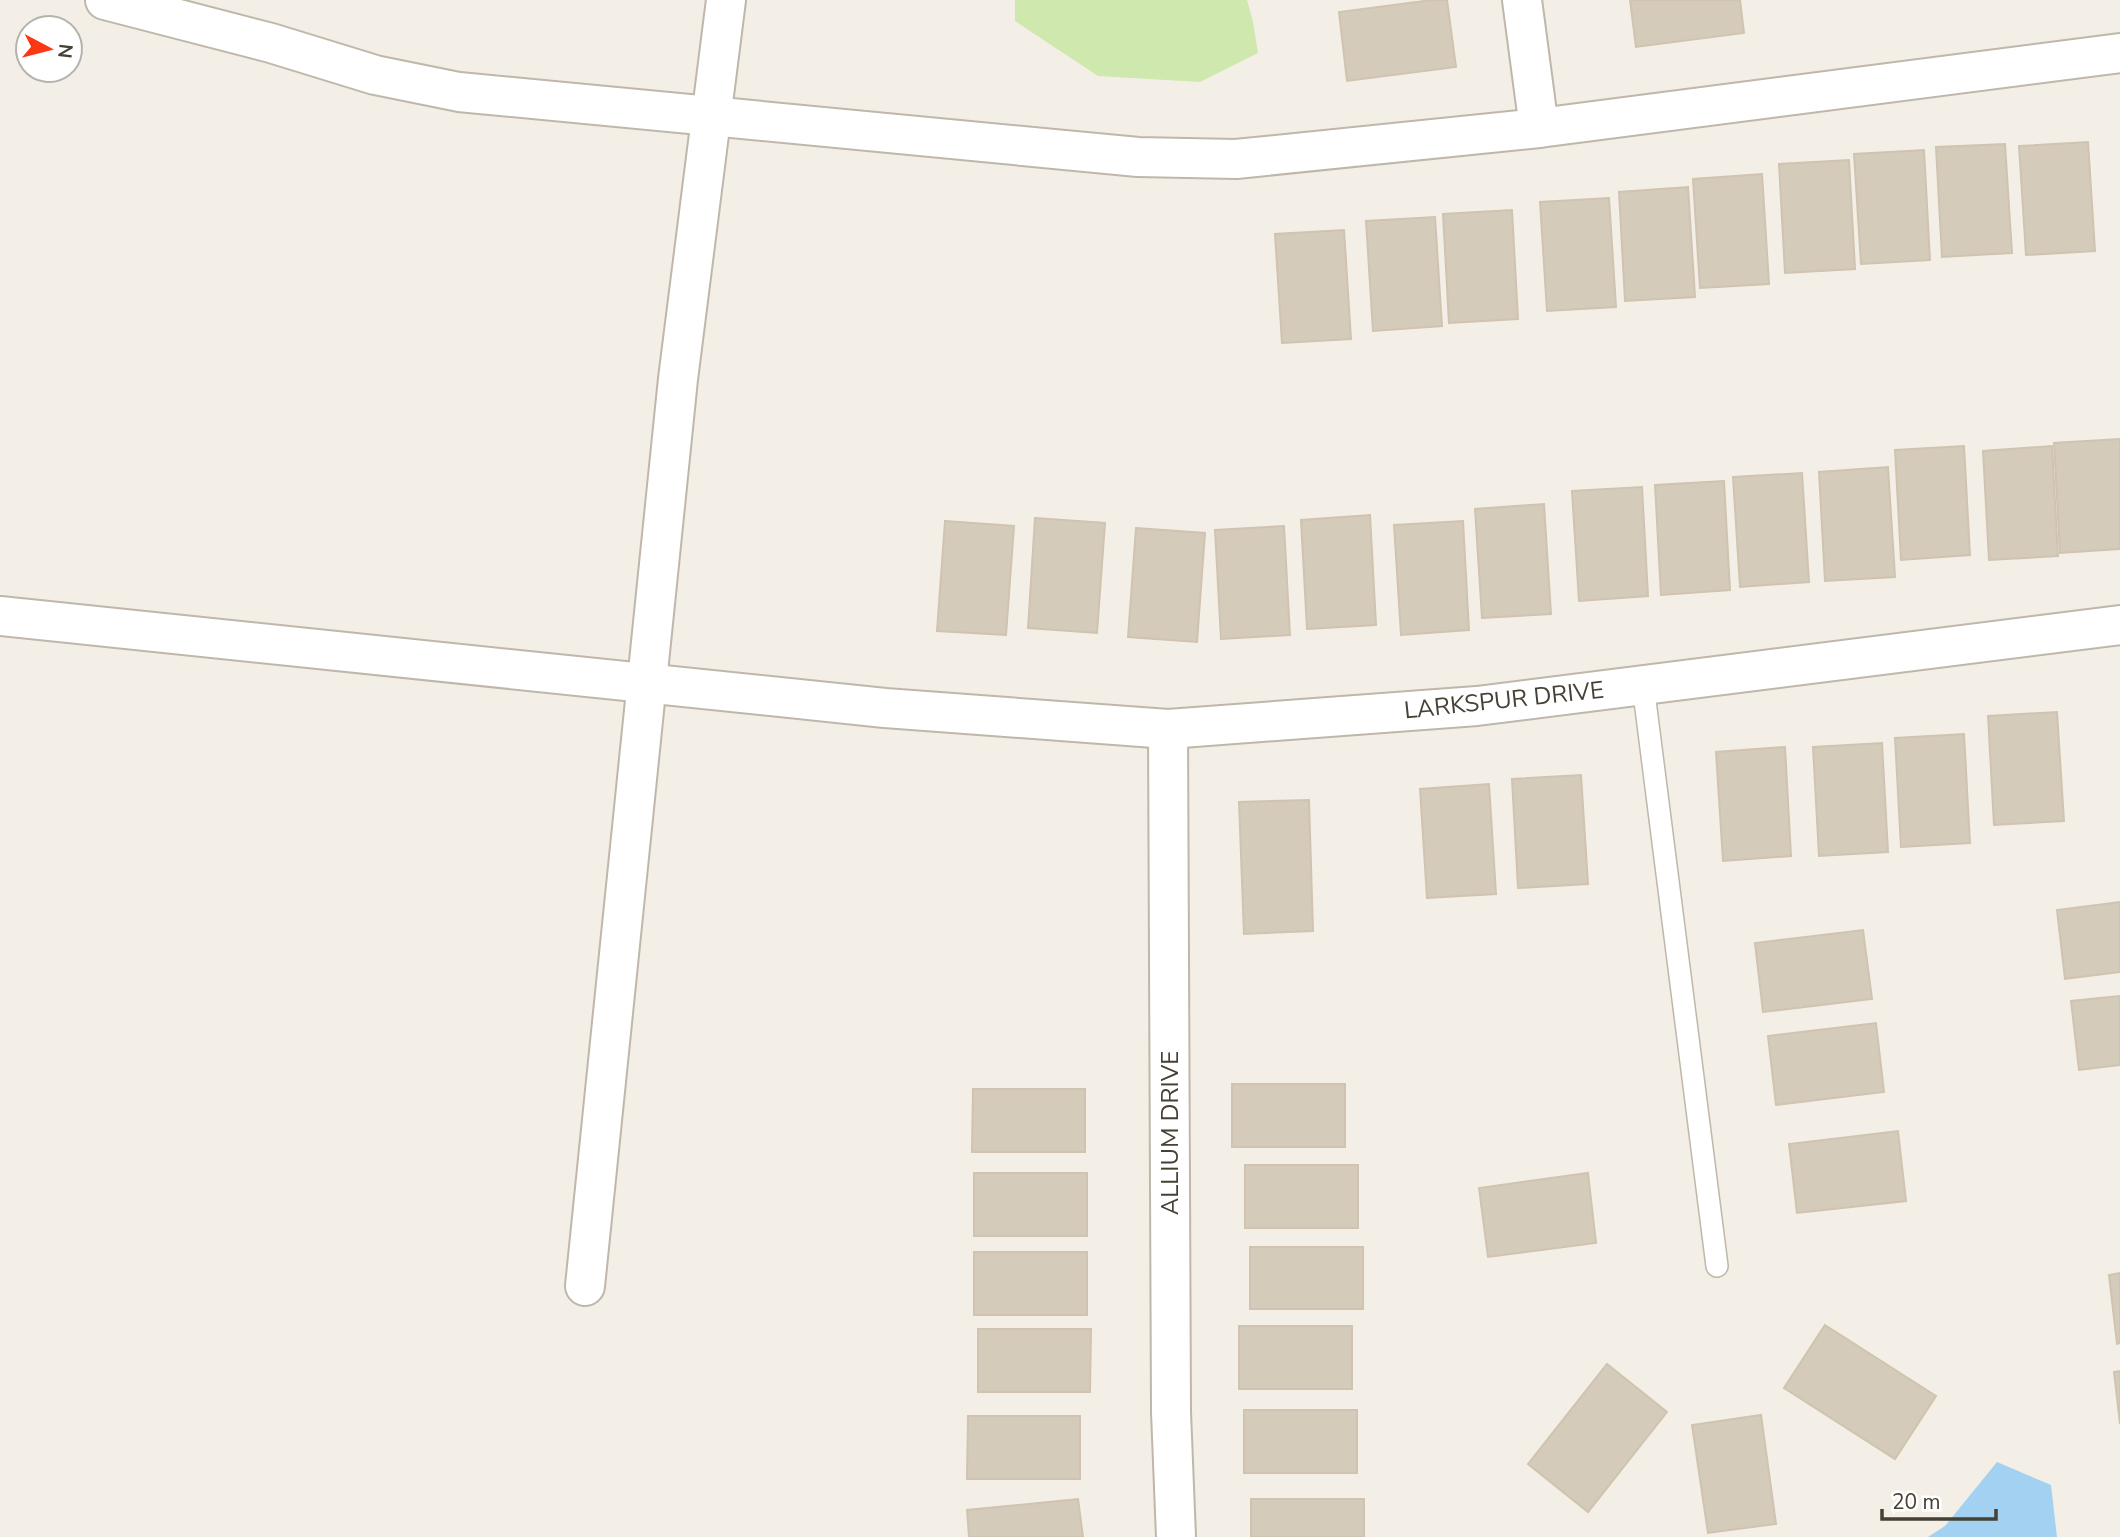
<svg xmlns="http://www.w3.org/2000/svg" width="2120" height="1537" viewBox="0 0 2120 1537" font-family="'Nunito Sans',sans-serif">
<style>
.green{fill:#cee8ae}
.water{fill:#a2d1f1}
.building{fill:#d5cbbb;stroke:#d0c3af;stroke-width:2}
.lines{fill:none;stroke-linecap:round;stroke-linejoin:round}
.service-casing{stroke:#bfb7a9;stroke-width:24}
.minor-casing{stroke:#bfb7a9;stroke-width:42}
.service{stroke:#fff;stroke-width:21}
.minor{stroke:#fff;stroke-width:38}
.labels{text-anchor:middle;stroke-width:5;stroke-linejoin:round;paint-order:stroke}
.street-label{font-size:24px;fill:#464035;stroke:#fff}
</style>
<rect width="100%" height="100%" fill="#f3efe6"/>
<polygon class="green" points="1015,0 1247,0 1253,22 1258,53 1200,82 1098,76 1015,21"/>
<polygon class="water" points="1997,1462 2051,1485 2057,1537 1928,1537 1945,1526"/>
<g class="building">
<polygon points="1432,0 1447,0 1456,67 1347,81 1339,12"/>
<polygon points="1630,0 1740,0 1744,33 1636,47"/>
<polygon points="2088,142 2095,251 2026,255 2019,146"/>
<polygon points="2005,144 2012,253 1942,257 1936,147"/>
<polygon points="1924,150 1930,260 1861,264 1854,154"/>
<polygon points="1849,160 1855,269 1785,273 1779,164"/>
<polygon points="1762,174 1769,284 1700,288 1693,179"/>
<polygon points="1688,187 1695,297 1625,301 1619,192"/>
<polygon points="1609,198 1616,307 1547,311 1540,202"/>
<polygon points="1512,210 1518,319 1449,323 1443,214"/>
<polygon points="1435,217 1442,326 1373,331 1366,221"/>
<polygon points="1344,230 1351,339 1282,343 1275,234"/>
<polygon points="2120,439 2120,549 2060,553 2054,443"/>
<polygon points="1964,446 1970,555 1901,560 1895,450"/>
<polygon points="2052,446 2058,556 1989,560 1983,451"/>
<polygon points="1888,467 1895,577 1825,581 1819,472"/>
<polygon points="1802,473 1809,582 1740,587 1733,477"/>
<polygon points="1724,481 1730,590 1661,595 1655,485"/>
<polygon points="1642,487 1648,596 1579,601 1572,491"/>
<polygon points="1544,504 1551,614 1482,618 1475,509"/>
<polygon points="1370,515 1376,625 1307,629 1301,520"/>
<polygon points="1035,518 1105,523 1097,633 1028,628"/>
<polygon points="945,521 1014,526 1006,635 937,631"/>
<polygon points="1463,521 1469,630 1401,635 1394,525"/>
<polygon points="1284,526 1290,635 1221,639 1215,530"/>
<polygon points="1136,528 1205,533 1197,642 1128,637"/>
<polygon points="2057,712 2064,821 1994,825 1988,716"/>
<polygon points="1964,734 1970,843 1901,847 1895,738"/>
<polygon points="1882,743 1888,852 1819,856 1813,747"/>
<polygon points="1785,747 1791,856 1723,861 1716,752"/>
<polygon points="1581,775 1588,884 1518,888 1512,779"/>
<polygon points="1489,784 1496,894 1427,898 1420,789"/>
<polygon points="1309,800 1313,931 1244,934 1239,802"/>
<polygon points="2120,902 2120,972 2065,979 2057,910"/>
<polygon points="1863,930 1872,999 1763,1012 1755,943"/>
<polygon points="2120,996 2120,1065 2079,1070 2071,1001"/>
<polygon points="1876,1023 1884,1092 1776,1105 1768,1036"/>
<rect x="1232" y="1084" width="113" height="63"/>
<polygon points="973,1089 1085,1089 1085,1152 972,1152"/>
<polygon points="1898,1131 1906,1201 1797,1213 1789,1144"/>
<rect x="1245" y="1165" width="113" height="63"/>
<rect x="974" y="1173" width="113" height="63"/>
<polygon points="1588,1173 1596,1243 1488,1257 1479,1188"/>
<rect x="1250" y="1247" width="113" height="62"/>
<rect x="974" y="1252" width="113" height="63"/>
<polygon points="2120,1273 2120,1343 2117,1344 2109,1275"/>
<polygon points="1825,1325 1936,1396 1895,1459 1784,1388"/>
<rect x="1239" y="1326" width="113" height="63"/>
<polygon points="978,1329 1091,1329 1090,1392 978,1392"/>
<polygon points="1607,1364 1667,1412 1588,1512 1528,1464"/>
<polygon points="2120,1371 2120,1424 2114,1372"/>
<rect x="1244" y="1410" width="113" height="63"/>
<polygon points="1761,1415 1776,1524 1708,1533 1692,1425"/>
<polygon points="968,1416 1080,1416 1080,1479 967,1479"/>
<polygon points="1078,1499 1083,1537 969,1537 967,1510"/>
<rect x="1251" y="1499" width="113" height="38"/>
</g>
<g class="lines">
<g class="service-casing">
<polyline id="service" points="1643,685 1717,1266"/>
</g>
<g class="minor-casing">
<g id="minor">
<polyline points="105,0 271,43 375,75 459,92 1138,157 1236,159 1539,128 2120,53"/>
<polyline points="1522,0 1539,128"/>
<polyline points="0,616 885,708 1168,729 1477,706 2120,625"/>
<polyline points="1168,729 1171,1412 1176,1537"/>
<polyline points="585,1286 678,379 726,0"/>
</g>
</g>
<use href="#service" class="service"/>
<use href="#minor" class="minor"/>
</g>
<g class="labels">
<g class="street-label">
<text transform="translate(1504 700) rotate(-6)" y="8">LARKSPUR DRIVE</text>
<text transform="translate(1170 1133) rotate(-90)" y="8">ALLIUM DRIVE</text>
</g>
</g>
<g transform="translate(49 49) rotate(97)"><circle r="33" fill="#ffffff" stroke="#b5b3ae" stroke-width="2"/>
<path d="M0-5L12 26L0 18L-12 26Z" fill="#fc3714"/>
<text y="-10" font-size="19" font-weight="bold" text-anchor="middle" fill="#464035">N</text>
</g>
<path d="M1882 1509v10h114v-10" fill="none" stroke="#464035" stroke-width="3.5"/>
<text x="1892" y="1509" font-size="21" fill="#464035" stroke="#ffffff" stroke-width="5" paint-order="stroke">20 m</text>
</svg>
